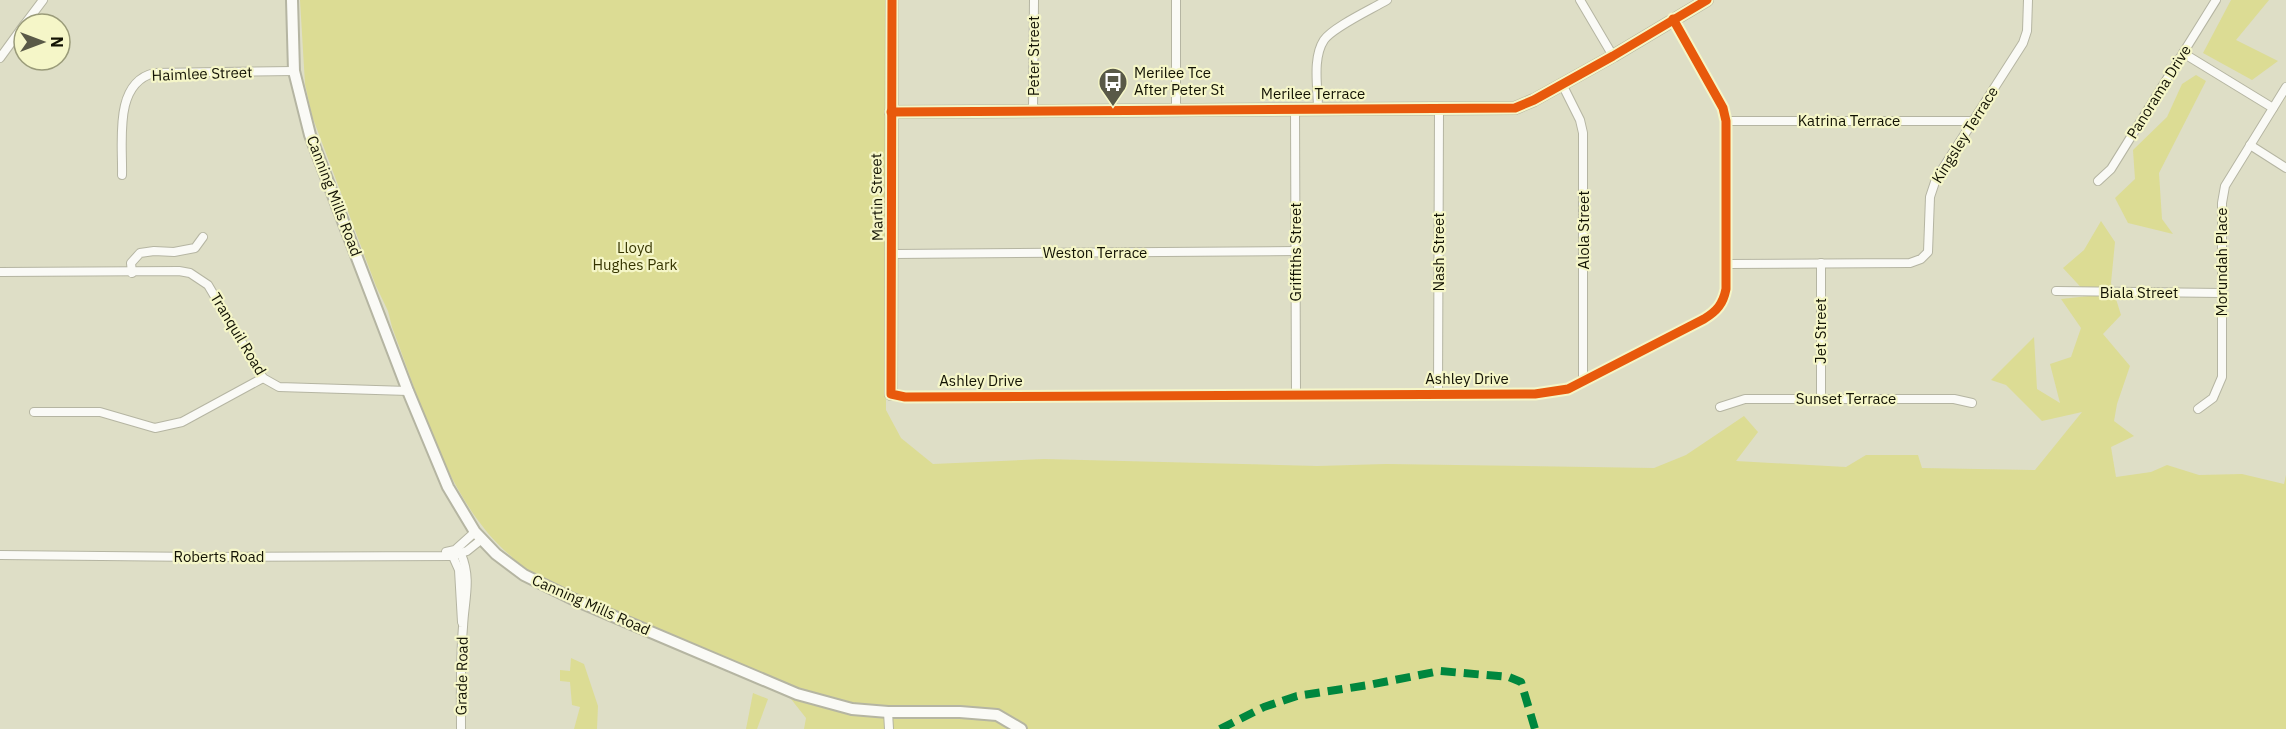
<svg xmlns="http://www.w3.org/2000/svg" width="2286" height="729" viewBox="0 0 2286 729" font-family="'IBM Plex Sans',sans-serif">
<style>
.green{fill:#dcdc94}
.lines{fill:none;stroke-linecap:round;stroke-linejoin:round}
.street-casing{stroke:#b5b5a2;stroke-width:10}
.secondary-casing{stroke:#b5b5a2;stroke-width:14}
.street{stroke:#fafaf6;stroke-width:8}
.secondary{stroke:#fafaf6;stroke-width:10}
.quiet{stroke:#00873e;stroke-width:8;stroke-dasharray:15 8;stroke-linecap:butt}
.cycleway-casing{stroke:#f5f6c8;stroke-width:13}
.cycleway{stroke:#e8590c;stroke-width:9}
.labels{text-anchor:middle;stroke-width:4.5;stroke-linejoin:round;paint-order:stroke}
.street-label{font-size:15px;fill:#121203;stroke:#f5f6c8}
.poi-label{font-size:15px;fill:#121203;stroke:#f5f6c8;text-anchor:start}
.park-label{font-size:15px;fill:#363500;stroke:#f5f6c8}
</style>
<rect width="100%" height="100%" fill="#dedec6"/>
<g class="green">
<path d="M300,0H886V410L901,438L933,464L1044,459L1317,466L1386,464L1654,468L1686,455L1744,416L1758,432L1736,461L1846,467L1866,455H1918L1922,468L2035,470L2082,412L2042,421L2006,385L1991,380L2034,337L2037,389L2060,403L2050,364L2071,357L2081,328L2061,299L2089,296L2063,268L2084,250L2101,221L2115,242L2111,283L2121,315L2103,334L2130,366L2117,404L2114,421L2134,436L2111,447L2116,477L2151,472L2167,465L2199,475L2242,474L2284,484L2286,475V729H804L806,718L776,680L590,602L534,575L511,559L512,557C448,504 421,403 392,327L388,311L376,286L312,116L305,84Z"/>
<polygon points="2231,0 2269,0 2236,40 2278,61 2252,80 2203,53"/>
<polygon points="2196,75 2206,81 2159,173 2162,219 2173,234 2128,223 2115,198 2135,179 2133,150 2167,117 2182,84"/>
<polygon points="571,658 584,664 598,706 597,729 574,729 580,707 572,705 570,682 560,681 560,670 570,671"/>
<polygon points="753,693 768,699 757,729 746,729"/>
</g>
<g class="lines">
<g class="street-casing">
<g id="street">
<polyline points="1580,0 1613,56"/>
<polyline points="25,24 43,0"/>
<polyline points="2183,53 2273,108"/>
<polyline points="0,58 24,25"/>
<polyline points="1562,84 1580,120 1583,133 1583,381"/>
<polyline points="1295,109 1296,394"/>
<path d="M1318,109C1318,88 1312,58 1324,40C1333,27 1372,9 1387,0"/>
<polyline points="1176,110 1176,0"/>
<polyline points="1033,111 1034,0"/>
<polyline points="1726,121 1971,121"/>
<polyline points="2250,145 2286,168"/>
<path d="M122,175C123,143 113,83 154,73L294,71"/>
<polyline points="2098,181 2111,169 2216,0"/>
<polyline points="893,254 1297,251"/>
<polyline points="1821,263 1821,399"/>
<polyline points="1726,264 1910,263 1921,259 1928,252 1930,197 1936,179 2023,43 2027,31 2028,0"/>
<polyline points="0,272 179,271 190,273 208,285 263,378 279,387 408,391"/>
<polyline points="132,273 131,263 140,253 154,251 174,252 195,248 203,237"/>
<polyline points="2056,291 2221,293"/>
<path d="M891,394L905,397L1535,394L1568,389L1704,319C1717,311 1723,304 1726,289V121L1723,108L1673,19"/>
<polyline points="1438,395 1439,109"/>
<polyline points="1720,407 1745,399 1954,399 1972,403"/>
<polyline points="2198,409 2213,398 2222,377 2222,203 2225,186 2286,87"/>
<polyline points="34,412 100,412 155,428 182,422 263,378"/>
<polyline points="446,552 455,550 475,532"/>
<polyline points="451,552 459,570 462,622"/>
<polyline points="0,555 203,557 452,556 467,551 482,539"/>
<polyline points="888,712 889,729"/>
<path d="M461,729C461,695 460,661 463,627C464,601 472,579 461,554"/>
</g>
</g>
<g class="secondary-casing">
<g id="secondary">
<polyline points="292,0 294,71 310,135 408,391 448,487 475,532 496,554 524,575 575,600 797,694 852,709 888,712 960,712 997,715 1021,729"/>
<polyline points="891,112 1515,108 1534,100 1613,56 1707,0"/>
<polyline points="891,394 892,0"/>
</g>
</g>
<use href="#street" class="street"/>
<use href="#secondary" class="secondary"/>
<polyline class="quiet" points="1220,729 1264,707 1297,696 1369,685 1440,671 1509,677 1521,682 1535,729"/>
<g class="cycleway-casing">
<g id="cycleway">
<path d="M892,0L891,394L905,397L1535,394L1568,389L1704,319C1717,311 1723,304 1726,289V121L1723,108L1673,19"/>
<polyline points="891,112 1515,108 1534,100 1613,56 1707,0"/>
</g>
</g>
<use href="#cycleway" class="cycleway"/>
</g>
<defs>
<g id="bus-pin" transform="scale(1.5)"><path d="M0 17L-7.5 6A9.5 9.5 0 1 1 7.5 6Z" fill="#595947" stroke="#f5f6c8"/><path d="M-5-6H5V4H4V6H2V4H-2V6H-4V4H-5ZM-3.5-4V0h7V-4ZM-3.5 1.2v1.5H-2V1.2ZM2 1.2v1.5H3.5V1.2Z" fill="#fff"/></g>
</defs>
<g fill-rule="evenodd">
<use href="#bus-pin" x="1113" y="82"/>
</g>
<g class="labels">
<g class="street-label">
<text transform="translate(1034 56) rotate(-90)" y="5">Peter Street</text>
<text transform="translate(202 74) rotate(-2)" y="5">Haimlee Street</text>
<text transform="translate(2159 92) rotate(-58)" y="5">Panorama Drive</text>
<text x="1313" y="99">Merilee Terrace</text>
<text x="1849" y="126">Katrina Terrace</text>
<text transform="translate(1965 135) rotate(-58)" y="5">Kingsley Terrace</text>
<text transform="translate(334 196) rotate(69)" y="5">Canning Mills Road</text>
<text transform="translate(877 197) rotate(-91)" y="5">Martin Street</text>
<text transform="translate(1584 230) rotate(-90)" y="5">Alola Street</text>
<text transform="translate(1296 252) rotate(-90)" y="5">Griffiths Street</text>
<text transform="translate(1439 252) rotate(-90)" y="5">Nash Street</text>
<text x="1095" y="258">Weston Terrace</text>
<text transform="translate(2222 262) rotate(-90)" y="5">Morundah Place</text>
<text x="2139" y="298">Biala Street</text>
<text transform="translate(1821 331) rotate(-90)" y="5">Jet Street</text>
<text transform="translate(238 334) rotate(59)" y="5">Tranquil Road</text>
<text x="1467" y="384">Ashley Drive</text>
<text x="981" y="386">Ashley Drive</text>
<text x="1846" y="404">Sunset Terrace</text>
<text x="219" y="562">Roberts Road</text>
<text transform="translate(591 605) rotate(24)" y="5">Canning Mills Road</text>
<text transform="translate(462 676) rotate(-89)" y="5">Grade Road</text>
</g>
<g class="poi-label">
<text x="1134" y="78">Merilee Tce<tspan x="1134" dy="17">After Peter St</tspan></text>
</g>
<g class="park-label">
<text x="635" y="253">Lloyd<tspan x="635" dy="17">Hughes Park</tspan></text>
</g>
</g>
<g transform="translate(42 42) rotate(90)"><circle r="28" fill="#f5f6c8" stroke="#9a9b79" stroke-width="1.5"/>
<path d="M0-4.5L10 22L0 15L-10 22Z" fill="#595947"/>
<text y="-9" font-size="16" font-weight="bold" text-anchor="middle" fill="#121203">N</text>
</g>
</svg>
